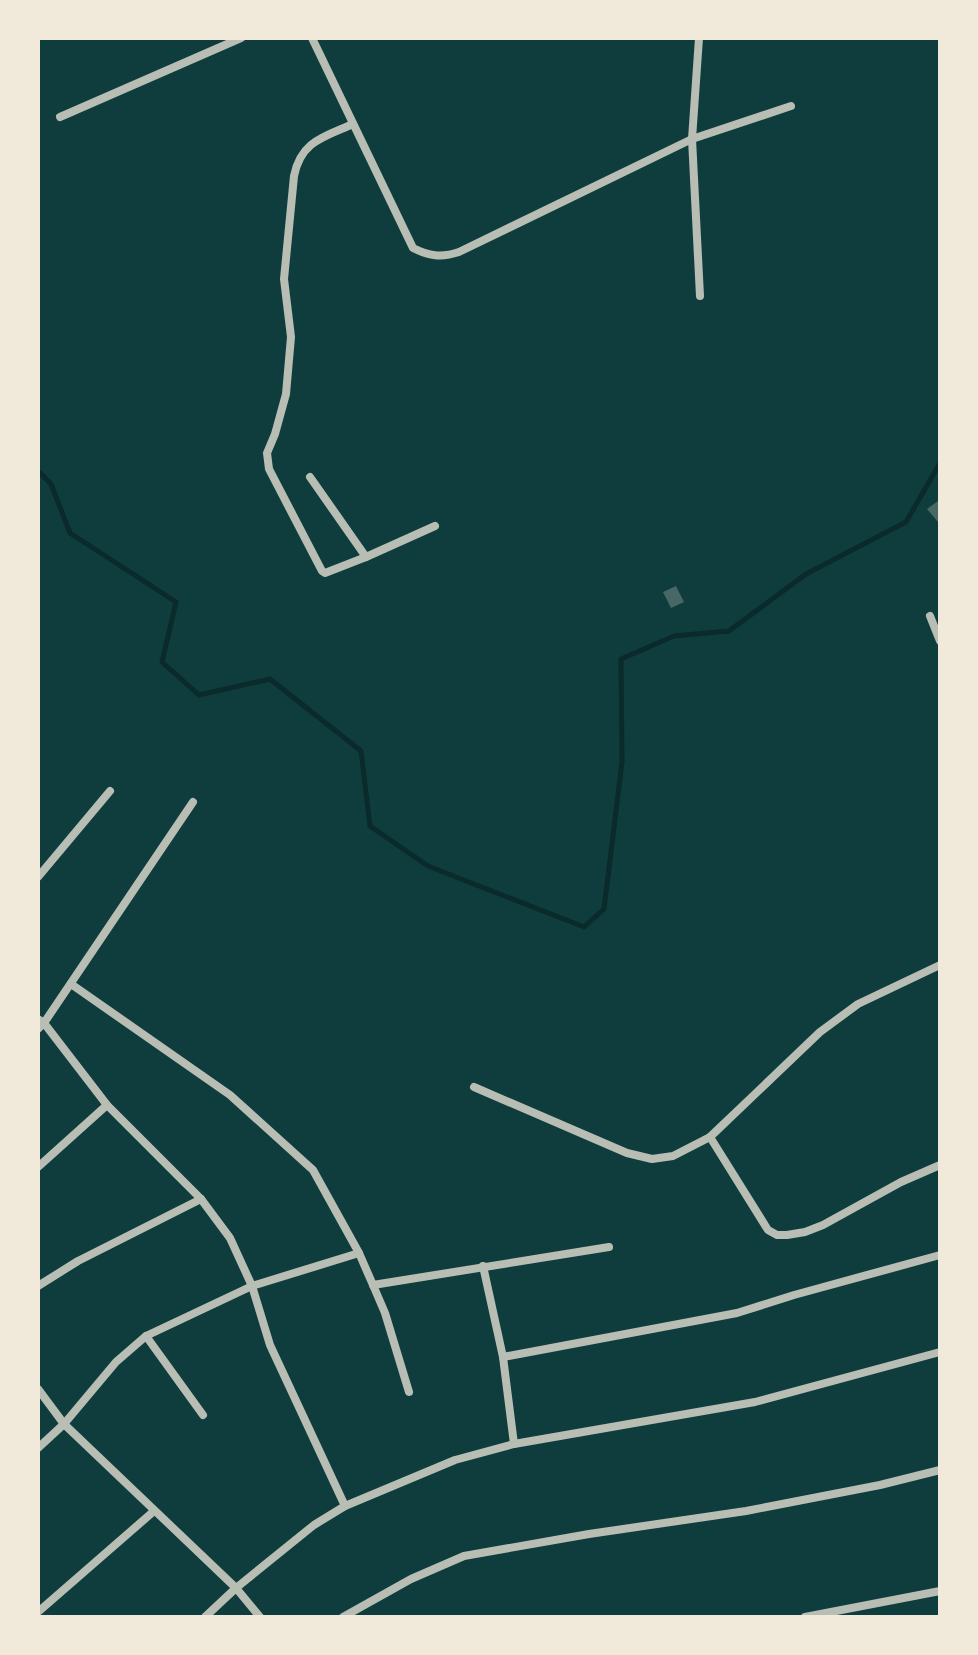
<svg xmlns="http://www.w3.org/2000/svg" width="978" height="1655" viewBox="0 0 978 1655" font-family="'Space Grotesk',sans-serif">
<style>
.lines{fill:none;stroke-linecap:round;stroke-linejoin:round}
.stream{stroke:#0a2a2b;stroke-width:5}
.building{fill:#486865}
.minor{stroke:#b8beb3;stroke-width:8}
</style>
<rect width="100%" height="100%" fill="#0f3d3e"/>
<g class="lines">
<polyline class="stream" points="38,471 51,484 70,533 176,602 162,662 199,695 270,679 361,751 370,826 428,866 584,927 604,909 622,762 621,659 674,636 729,631 806,574 906,522 940,463"/>
</g>
<g class="building">
<polygon points="938,501 940,504 940,520 938,522 927,509"/>
<polygon points="676,586 684,602 671,608 663,592"/>
</g>
<g class="lines">
<g class="minor">
<path d="M312,38L413,248C429,256 441,258 459,252L692,139L791,106"/>
<polyline points="699,38 692,139 700,296"/>
<polyline points="60,117 241,38"/>
<path d="M353,124C324,137 301,141 294,176L284,279L291,337L286,394L275,434L267,453L269,469L322,571L325,573L366,557L435,526"/>
<polyline points="310,477 366,557"/>
<polyline points="930,616 940,641"/>
<polyline points="38,877 110,791"/>
<polyline points="71,984 230,1095 313,1170 359,1253 373,1285 385,1313 409,1392"/>
<polyline points="38,1019 44,1023 107,1105 201,1199 230,1238 252,1286 270,1345 345,1506"/>
<polyline points="38,1029 44,1023 193,802"/>
<polyline points="474,1087 627,1153 652,1159 673,1156 710,1137 820,1032 858,1004 940,965"/>
<polyline points="710,1137 768,1230 777,1235 787,1235 805,1232 823,1225 901,1182 940,1165"/>
<polyline points="38,1167 107,1105"/>
<polyline points="483,1266 503,1357 514,1444"/>
<polyline points="373,1285 609,1247"/>
<polyline points="38,1286 78,1261 201,1199"/>
<polyline points="146,1336 203,1415"/>
<polyline points="503,1357 737,1313 794,1295 940,1255"/>
<polyline points="38,1389 64,1424 236,1588 260,1617"/>
<polyline points="38,1448 64,1424 116,1362 146,1336 252,1286 359,1253"/>
<polyline points="38,1612 154,1511"/>
<polyline points="205,1617 236,1588 314,1525 345,1506 455,1460 514,1444 755,1402 940,1352"/>
<polyline points="343,1617 411,1579 464,1556 589,1534 746,1511 880,1485 940,1470"/>
<polyline points="805,1617 940,1591"/>
</g>
</g>
<rect width="978" height="1655" fill="none" stroke="#f1e9da" stroke-width="80"/>
</svg>
